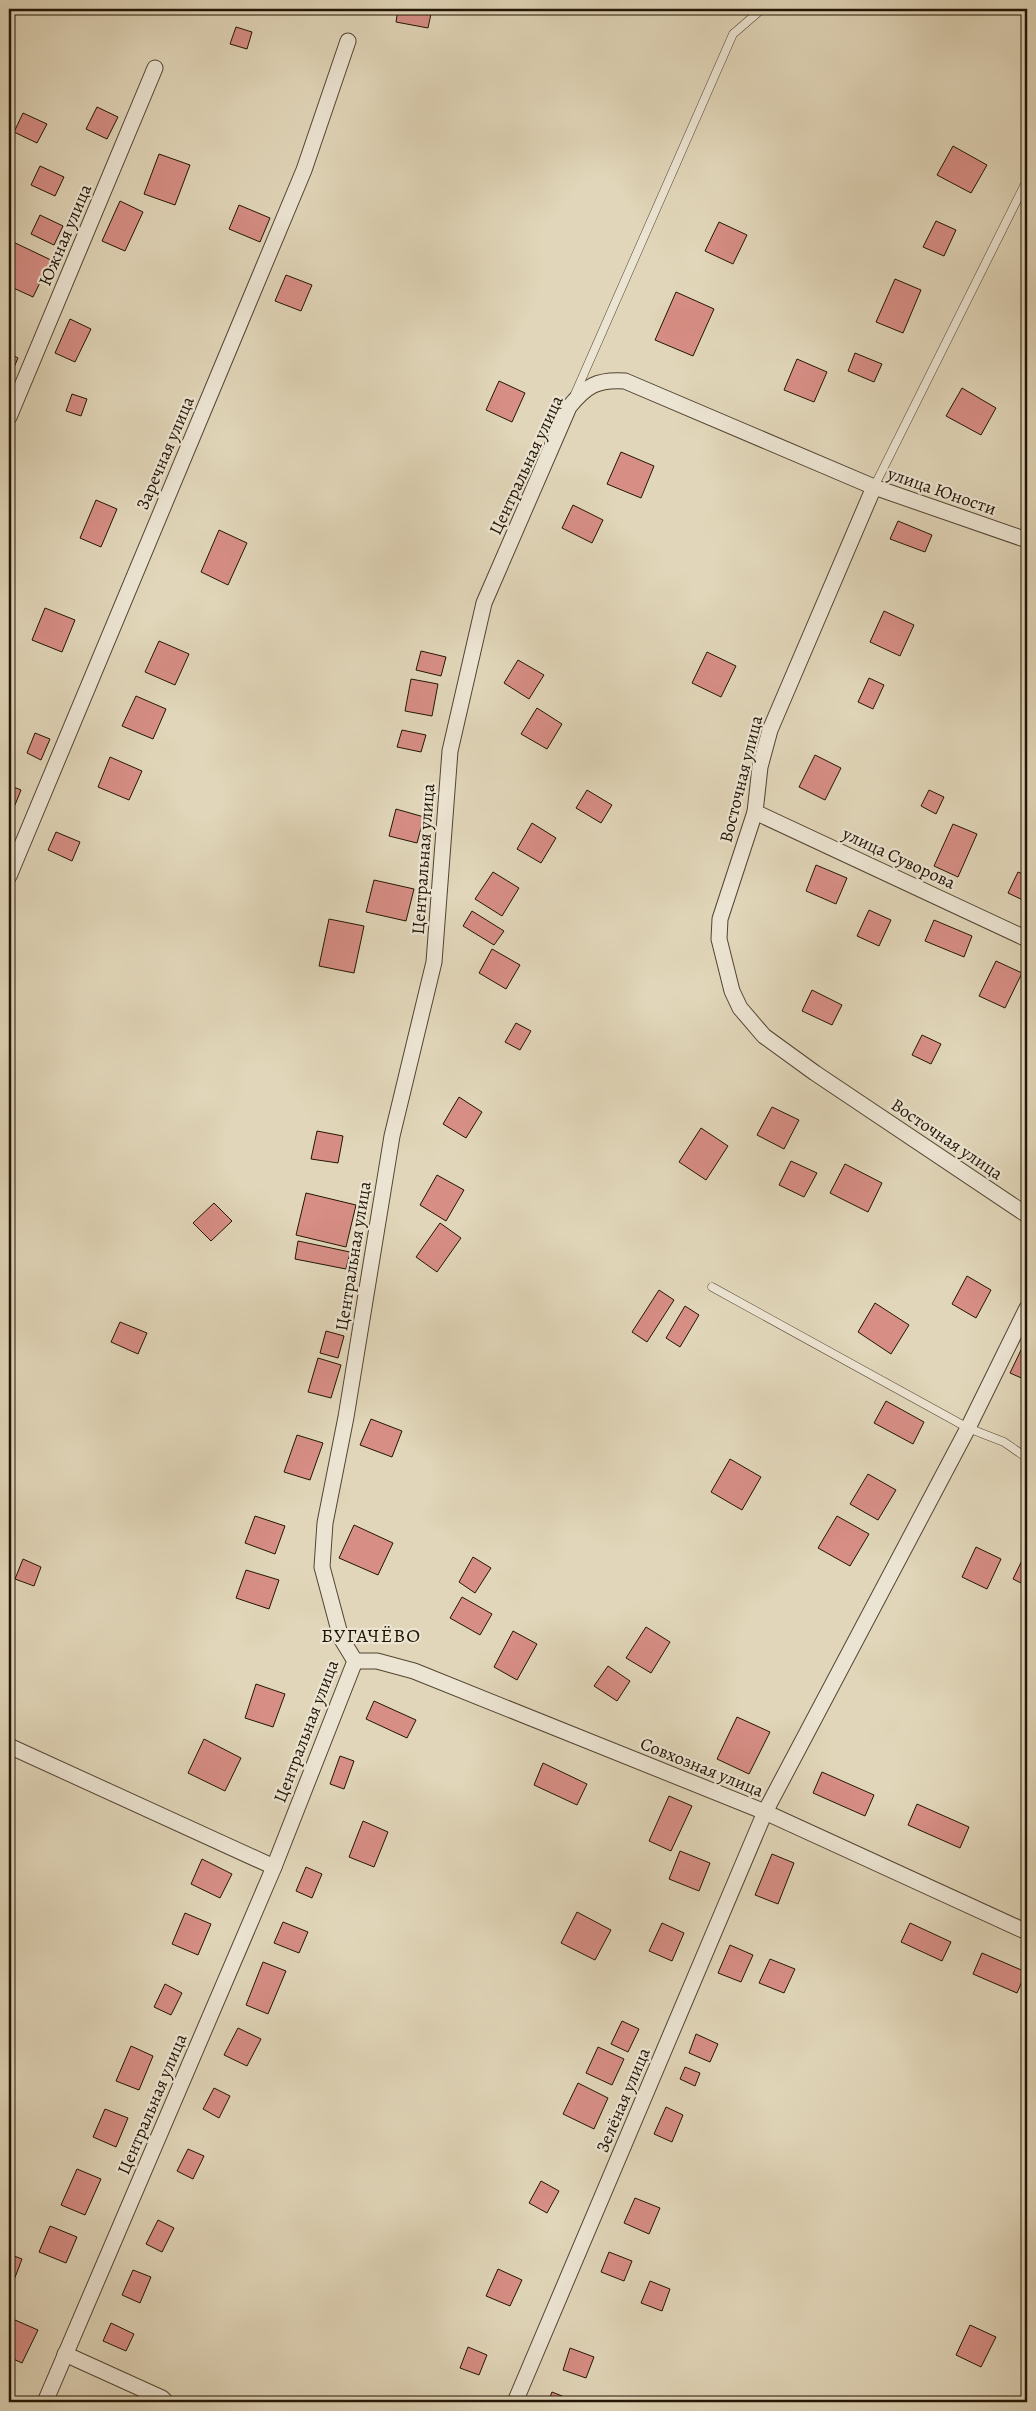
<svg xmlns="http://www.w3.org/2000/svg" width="1036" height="2411" viewBox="0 0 1036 2411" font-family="Alegreya,serif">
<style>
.building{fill:#d78e85;stroke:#221505}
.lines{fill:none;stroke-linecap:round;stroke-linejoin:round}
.service-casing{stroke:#524532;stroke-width:9}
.minor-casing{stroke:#524532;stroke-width:17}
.service{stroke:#ece4d2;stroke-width:8}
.minor{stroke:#ece4d2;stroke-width:15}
.labels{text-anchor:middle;stroke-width:4.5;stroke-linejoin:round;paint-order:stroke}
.street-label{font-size:18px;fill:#221505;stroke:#ece4d2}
.quarter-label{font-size:20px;letter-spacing:1px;fill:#221505;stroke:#ece4d2}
</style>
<rect width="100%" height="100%" fill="#e1d6b9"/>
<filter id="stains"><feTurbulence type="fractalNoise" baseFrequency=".004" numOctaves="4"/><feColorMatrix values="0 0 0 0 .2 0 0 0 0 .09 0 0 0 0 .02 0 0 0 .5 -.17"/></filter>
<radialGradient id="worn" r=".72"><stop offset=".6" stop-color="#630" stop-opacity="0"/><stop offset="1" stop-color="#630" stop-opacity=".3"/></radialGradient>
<g class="building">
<polygon points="398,9 432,9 428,28 396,22"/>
<polygon points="236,27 252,32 247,49 230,44"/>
<polygon points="97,107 118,117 107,139 86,129"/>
<polygon points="23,113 47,124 37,143 14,132"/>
<polygon points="953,146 987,165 971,193 937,175"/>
<polygon points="159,154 190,165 175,205 144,194"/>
<polygon points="40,166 64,177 55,196 31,185"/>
<polygon points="120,201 143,212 125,251 102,241"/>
<polygon points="239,205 270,218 260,242 229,229"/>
<polygon points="40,215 63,226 54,245 31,234"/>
<polygon points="936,221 956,230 944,256 923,247"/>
<polygon points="719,222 747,235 733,264 705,251"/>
<polygon points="9,240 51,260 33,297 9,286"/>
<polygon points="286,275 312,285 301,311 275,301"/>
<polygon points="895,279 921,290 903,333 876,322"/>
<polygon points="676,292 714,309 693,356 655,340"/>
<polygon points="70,319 91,329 75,362 55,353"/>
<polygon points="9,353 18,358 9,379"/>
<polygon points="855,353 882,364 874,382 848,371"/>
<polygon points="797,359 827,372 814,402 784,390"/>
<polygon points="499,381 525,393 512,422 486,410"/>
<polygon points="962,388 996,408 981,435 946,416"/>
<polygon points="72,394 87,399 81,416 66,411"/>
<polygon points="621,452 654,466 641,498 607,484"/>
<polygon points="96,500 117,509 101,547 80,538"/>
<polygon points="573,505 603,520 592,543 562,528"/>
<polygon points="898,521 932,535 925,552 890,539"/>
<polygon points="219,530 247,543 228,585 201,572"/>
<polygon points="45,608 75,620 62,652 32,640"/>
<polygon points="884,611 914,625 900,656 870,642"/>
<polygon points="159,641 189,654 175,685 145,672"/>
<polygon points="421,651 446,657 441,676 416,670"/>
<polygon points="707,652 736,666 721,697 692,683"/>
<polygon points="518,660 544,675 529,699 504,683"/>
<polygon points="869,678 884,685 873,709 858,702"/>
<polygon points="411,679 438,684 432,716 405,711"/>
<polygon points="136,696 166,709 153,739 122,726"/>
<polygon points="537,708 562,724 547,749 521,734"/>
<polygon points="402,730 426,735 421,752 397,747"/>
<polygon points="35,733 50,739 41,760 27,753"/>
<polygon points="815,755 841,768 825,800 799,787"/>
<polygon points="110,757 142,771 129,800 98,787"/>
<polygon points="9,785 21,790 15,805 9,802"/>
<polygon points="587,790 612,805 601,823 576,808"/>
<polygon points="929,790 944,797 936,814 921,806"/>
<polygon points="396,809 424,817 417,843 389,836"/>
<polygon points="532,823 556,838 541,863 517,849"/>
<polygon points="953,824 977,834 958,877 934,866"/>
<polygon points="56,832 80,842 72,861 48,850"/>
<polygon points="816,865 847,878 836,904 806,891"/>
<polygon points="493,872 519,888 502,916 475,899"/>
<polygon points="1018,872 1027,876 1027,902 1008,893"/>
<polygon points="374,880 414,889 406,921 366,912"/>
<polygon points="869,910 891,920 879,946 857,936"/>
<polygon points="472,911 504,931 494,945 463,926"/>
<polygon points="329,919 364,926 354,973 319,966"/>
<polygon points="934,920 972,936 964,957 925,941"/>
<polygon points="492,949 520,965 506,989 479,973"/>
<polygon points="996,961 1022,973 1005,1008 979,996"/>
<polygon points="812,990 842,1005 832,1025 802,1011"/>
<polygon points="516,1023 531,1031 520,1050 505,1042"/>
<polygon points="922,1035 941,1044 931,1064 912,1055"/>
<polygon points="459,1097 482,1112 466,1138 443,1124"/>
<polygon points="772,1107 799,1120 784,1149 757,1135"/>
<polygon points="701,1128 728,1146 706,1180 679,1162"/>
<polygon points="317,1131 343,1136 338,1163 311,1159"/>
<polygon points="791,1161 817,1173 804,1197 779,1185"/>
<polygon points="845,1164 882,1183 868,1212 830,1193"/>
<polygon points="437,1175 464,1190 446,1221 420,1205"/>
<polygon points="306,1193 356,1205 346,1247 296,1235"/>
<polygon points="214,1203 232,1221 211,1241 193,1223"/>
<polygon points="440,1223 461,1238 437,1272 416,1257"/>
<polygon points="298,1241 350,1252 346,1269 295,1259"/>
<polygon points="967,1276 991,1290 976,1318 952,1304"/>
<polygon points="659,1290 674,1300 647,1342 632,1332"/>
<polygon points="875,1303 909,1325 891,1354 858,1332"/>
<polygon points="685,1306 699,1315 680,1347 666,1338"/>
<polygon points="120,1322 147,1333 138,1354 111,1342"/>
<polygon points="326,1331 344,1336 338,1358 320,1353"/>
<polygon points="1022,1348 1027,1350 1026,1380 1010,1373"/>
<polygon points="318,1358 341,1365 331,1398 308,1392"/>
<polygon points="1027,1391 1027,1405 1021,1401"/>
<polygon points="886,1401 924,1422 913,1444 874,1423"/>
<polygon points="371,1419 402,1431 392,1457 360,1445"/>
<polygon points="297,1435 323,1443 310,1480 284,1472"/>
<polygon points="730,1459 761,1477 742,1510 711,1492"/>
<polygon points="868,1474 896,1490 878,1520 850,1504"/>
<polygon points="255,1516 285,1526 275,1554 245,1543"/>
<polygon points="837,1516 869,1534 850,1566 818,1548"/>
<polygon points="354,1525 393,1543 378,1575 339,1558"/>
<polygon points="976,1547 1001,1559 987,1589 962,1577"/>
<polygon points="1027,1550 1027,1586 1013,1579"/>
<polygon points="473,1557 491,1568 475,1593 459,1582"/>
<polygon points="23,1559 41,1567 34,1586 15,1579"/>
<polygon points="246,1570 279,1580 269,1609 236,1598"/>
<polygon points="462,1597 492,1614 480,1635 450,1618"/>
<polygon points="646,1627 670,1642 651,1673 626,1658"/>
<polygon points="513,1631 537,1644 517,1680 494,1667"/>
<polygon points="608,1666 630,1681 617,1701 594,1686"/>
<polygon points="256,1684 285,1694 273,1727 245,1718"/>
<polygon points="374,1701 416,1720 407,1738 366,1719"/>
<polygon points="737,1717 770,1732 749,1774 717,1759"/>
<polygon points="204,1739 241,1758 225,1791 188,1773"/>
<polygon points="340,1756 354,1761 344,1789 330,1784"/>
<polygon points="543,1763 587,1784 577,1805 534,1785"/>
<polygon points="822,1772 874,1795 865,1816 813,1793"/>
<polygon points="669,1796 692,1806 671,1851 649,1841"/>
<polygon points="917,1804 969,1827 960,1848 908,1825"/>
<polygon points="363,1821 388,1832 374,1867 349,1857"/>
<polygon points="680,1851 710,1863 699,1891 669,1879"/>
<polygon points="772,1854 794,1863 778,1904 755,1895"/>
<polygon points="202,1859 232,1874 220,1898 191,1884"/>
<polygon points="306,1867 322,1874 312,1898 296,1891"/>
<polygon points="577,1912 611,1930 595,1960 561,1943"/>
<polygon points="185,1913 211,1924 198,1955 172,1944"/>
<polygon points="283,1922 308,1932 299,1953 274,1943"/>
<polygon points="662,1923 684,1933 672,1961 649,1951"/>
<polygon points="910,1923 951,1942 942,1961 901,1942"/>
<polygon points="730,1945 753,1955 741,1982 718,1973"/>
<polygon points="982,1953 1026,1972 1017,1993 973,1974"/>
<polygon points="770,1959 795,1969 784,1993 759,1983"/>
<polygon points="263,1962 286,1971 268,2014 246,2005"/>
<polygon points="165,1984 182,1993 171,2015 154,2007"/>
<polygon points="622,2021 639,2029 628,2052 611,2044"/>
<polygon points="238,2028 261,2039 247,2066 224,2055"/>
<polygon points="696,2034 718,2044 710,2062 689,2053"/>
<polygon points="131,2046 153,2056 139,2090 116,2081"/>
<polygon points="598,2047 624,2059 612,2085 586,2073"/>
<polygon points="685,2067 700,2073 695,2086 680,2079"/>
<polygon points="578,2083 608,2098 594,2129 563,2114"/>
<polygon points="214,2088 230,2096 219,2118 203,2109"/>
<polygon points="666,2107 683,2115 672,2142 654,2134"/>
<polygon points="105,2109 128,2118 116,2147 93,2137"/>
<polygon points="188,2149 204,2156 193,2179 177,2171"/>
<polygon points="77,2169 101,2179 85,2215 61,2205"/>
<polygon points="541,2181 559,2191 547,2213 529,2203"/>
<polygon points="635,2198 660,2208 649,2234 624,2223"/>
<polygon points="158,2220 174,2228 162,2252 146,2244"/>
<polygon points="50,2226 77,2237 66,2263 39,2252"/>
<polygon points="609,2252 632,2261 624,2281 601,2272"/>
<polygon points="9,2254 22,2259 14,2280 9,2278"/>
<polygon points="498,2269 522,2280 510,2306 486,2296"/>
<polygon points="133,2270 151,2277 140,2303 122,2295"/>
<polygon points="650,2281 670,2289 662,2311 641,2303"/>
<polygon points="15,2320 38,2330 22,2363 9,2357 9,2334"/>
<polygon points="111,2323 134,2334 126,2351 103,2341"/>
<polygon points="970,2325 996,2337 981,2367 956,2355"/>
<polygon points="468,2347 487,2355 479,2375 460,2368"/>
<polygon points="570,2348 594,2357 586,2378 563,2370"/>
<polygon points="552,2392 572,2400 571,2402 548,2402"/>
</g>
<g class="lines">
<g class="service-casing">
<g id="service">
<polyline points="575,394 733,34 762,9"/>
<polyline points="874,487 1027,180"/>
<polyline points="712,1287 968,1428 1004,1442 1027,1458"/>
</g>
</g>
<g class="minor-casing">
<g id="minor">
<polyline points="9,417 155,68"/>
<polyline points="874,487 770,730 760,767 755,812 720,919 719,939 732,991 740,1008 764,1036 815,1073 1027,1215"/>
<polyline points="755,812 1027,939"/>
<polyline points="9,876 304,170 348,41"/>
<polyline points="355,1661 377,1661 414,1671 765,1812 1027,1932"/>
<polyline points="9,1746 274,1867"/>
<polyline points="65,2354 162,2398 166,2402"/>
<path d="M45,2402L274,1867L355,1661L341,1638L322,1567L325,1523L346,1417L392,1136L434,962L450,751L484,603L569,407C586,386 597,379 625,381L874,487L1027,540"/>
<polyline points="515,2402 765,1812 968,1428 1027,1308"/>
</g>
</g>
<use href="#service" class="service"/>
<use href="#minor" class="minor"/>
</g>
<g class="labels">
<g class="street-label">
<text transform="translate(65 235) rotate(-67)" y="6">Южная улица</text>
<text transform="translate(165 453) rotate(-67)" y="6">Заречная улица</text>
<text transform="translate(526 465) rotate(-65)" y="6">Центральная улица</text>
<text transform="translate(942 491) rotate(19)" y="6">улица Юности</text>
<text transform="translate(741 779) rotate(-76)" y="6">Восточная улица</text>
<text transform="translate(899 858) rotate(25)" y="6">улица Суворова</text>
<text transform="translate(423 859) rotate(-86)" y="6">Центральная улица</text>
<text transform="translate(947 1139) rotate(34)" y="6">Восточная улица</text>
<text transform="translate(353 1256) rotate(-81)" y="6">Центральная улица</text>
<text transform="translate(306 1731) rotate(-69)" y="6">Центральная улица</text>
<text transform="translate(702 1767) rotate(22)" y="6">Совхозная улица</text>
<text transform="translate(623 2100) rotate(-67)" y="6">Зелёная улица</text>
<text transform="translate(152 2104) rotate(-67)" y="6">Центральная улица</text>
</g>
<g class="quarter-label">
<text x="371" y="1642">БУГАЧЁВО</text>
</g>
</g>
<rect width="1036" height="2411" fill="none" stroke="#e1d6b9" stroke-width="30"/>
<rect x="10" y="10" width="1016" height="2391" fill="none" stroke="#221505" stroke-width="2.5"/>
<rect x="15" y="15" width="1006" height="2381" fill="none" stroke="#221505"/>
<rect width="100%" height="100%" filter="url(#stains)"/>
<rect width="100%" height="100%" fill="url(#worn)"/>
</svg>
